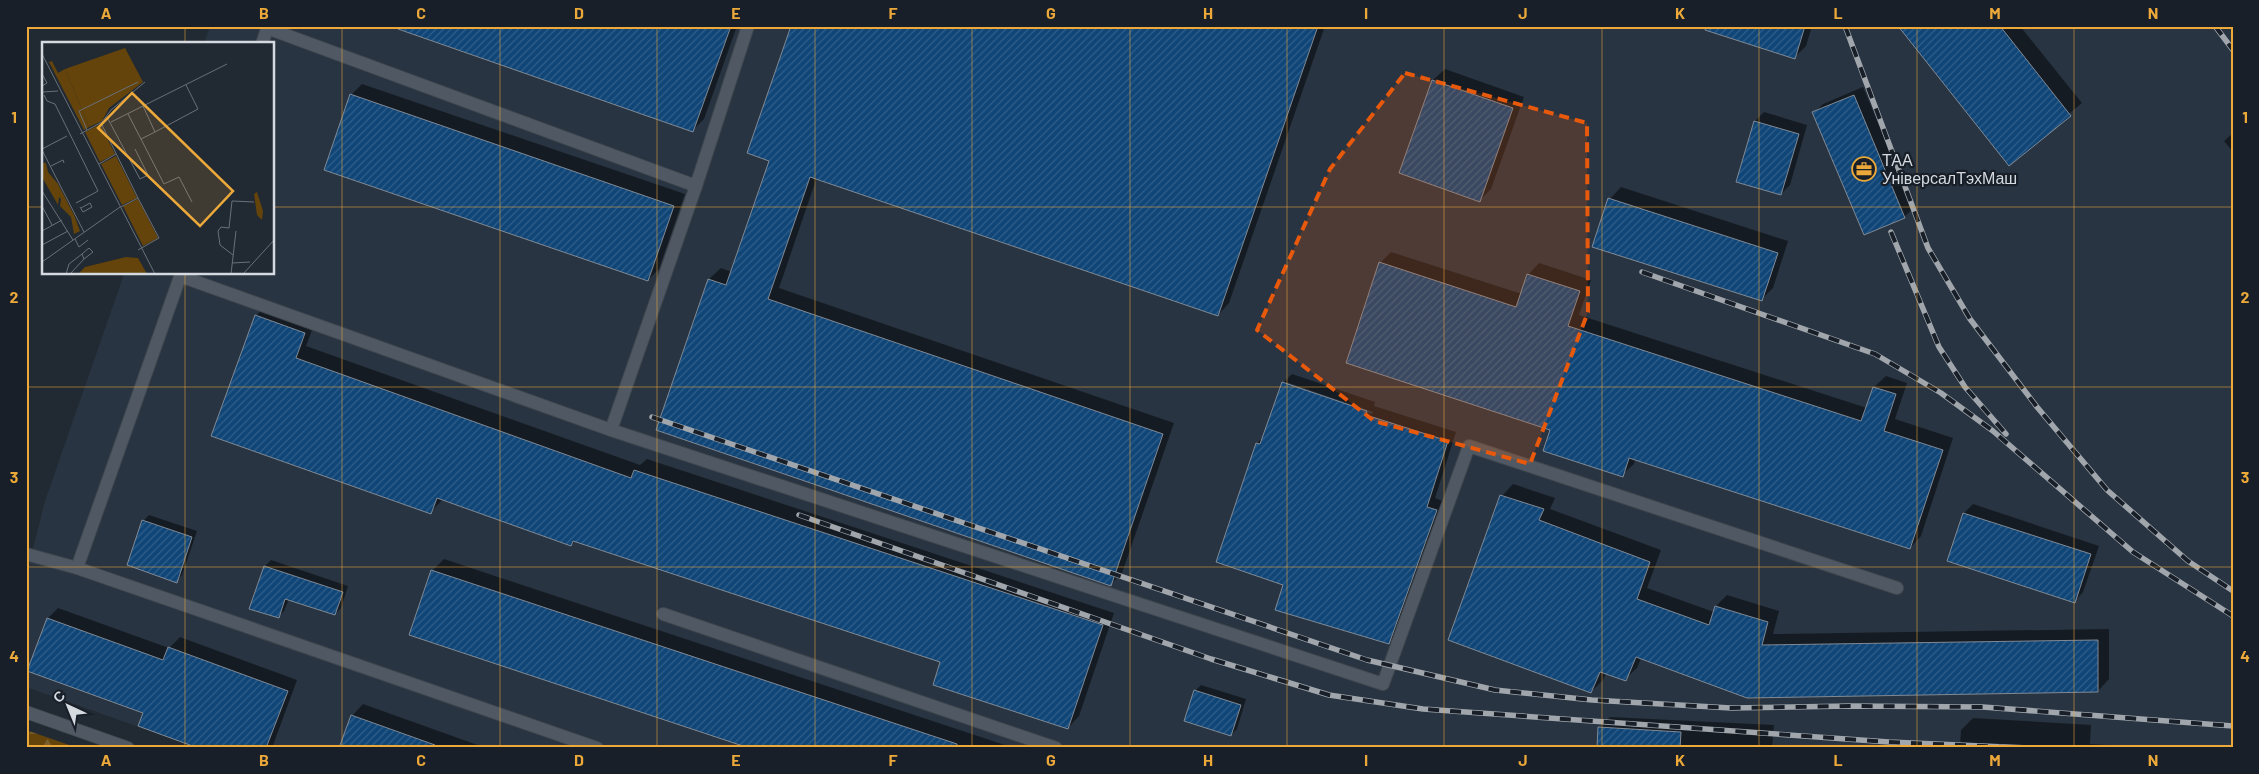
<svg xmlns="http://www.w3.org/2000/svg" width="2259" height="774" viewBox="0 0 2259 774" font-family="Barlow,sans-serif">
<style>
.built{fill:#283441}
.forest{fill:url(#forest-firs)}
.shadow{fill:#0007;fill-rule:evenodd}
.building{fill:url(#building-hatch);stroke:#808994}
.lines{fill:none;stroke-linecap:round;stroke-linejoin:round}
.service-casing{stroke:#3f464d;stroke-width:14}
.service{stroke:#505963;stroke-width:12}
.rail-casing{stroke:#a0a6ac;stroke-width:5.5}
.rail{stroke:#181f28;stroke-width:4;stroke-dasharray:11;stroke-linecap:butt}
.marked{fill:#e8590c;fill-opacity:0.2;stroke:#e8590c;stroke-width:4;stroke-dasharray:10 6;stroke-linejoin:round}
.grid{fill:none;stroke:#eca93a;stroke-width:1;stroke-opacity:0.55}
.labels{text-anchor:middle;stroke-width:4.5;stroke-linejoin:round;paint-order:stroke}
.poi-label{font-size:16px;fill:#d5dae0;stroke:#181f28;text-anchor:start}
.inset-road{fill:none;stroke:#697078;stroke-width:1}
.view{fill:#eca93a;fill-opacity:0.15;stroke:#eca93a;stroke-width:2.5}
.inset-edge{fill:none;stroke:#d5dae0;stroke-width:2.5}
.neatline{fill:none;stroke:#eca93a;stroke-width:2}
.grid-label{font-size:16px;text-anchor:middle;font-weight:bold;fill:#eca93a}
</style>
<defs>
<pattern id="forest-firs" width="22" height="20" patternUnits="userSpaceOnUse" patternTransform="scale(1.25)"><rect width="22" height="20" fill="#64440b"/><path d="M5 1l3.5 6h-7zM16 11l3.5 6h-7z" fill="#795e2e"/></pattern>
<pattern id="building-hatch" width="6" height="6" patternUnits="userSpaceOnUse" patternTransform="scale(1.25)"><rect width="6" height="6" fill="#0f4577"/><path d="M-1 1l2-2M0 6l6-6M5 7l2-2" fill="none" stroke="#315f8a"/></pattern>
</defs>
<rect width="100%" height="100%" fill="#212932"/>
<polygon class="built" points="210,26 2233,26 2233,748 198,748 26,687 26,576 45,501 124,274 274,274 274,44 204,44"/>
<polygon class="forest" points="26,730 78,748 26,748"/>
<g class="shadow">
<polygon points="393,26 737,26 704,119 692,131"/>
<polygon points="792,26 1325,26 1229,303 1218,315 817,177 779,288 1174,423 1122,573 1111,584 658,430 709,279 721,268 732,272 771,160"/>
<polygon points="1697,26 1812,26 1806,46 1794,58"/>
<polygon points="1899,26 2020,26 2082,103 2009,164"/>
<polygon points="1445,69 1524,97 1491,189 1480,200 1401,172 1433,80"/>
<polygon points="362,84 685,194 659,269 648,280 351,95"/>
<polygon points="1863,87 1914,208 1905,216 1864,233 1814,113 1823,104"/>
<polygon points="1764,112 1807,125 1790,185 1781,194 1755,121"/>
<polygon points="2233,133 2233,152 2224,141"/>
<polygon points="1621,187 1788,241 1773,288 1761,300 1610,199"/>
<polygon points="1391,252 1522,294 1528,275 1539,263 1591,280 1579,315 1867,408 1874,387 1886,376 1907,383 1895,419 1953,438 1921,536 1910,548 1635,459 1634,464 1622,475 1552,429 1380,263"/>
<polygon points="267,304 315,322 306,346 640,465 647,459 1114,613 1079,716 1068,728 942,661 576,540 571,545 443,499 430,513 256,316"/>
<path d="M1292,374L1375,402L1374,406L1456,432L1435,498L1445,502L1397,634L1388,643L1285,584L1217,561L1257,443L1264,437L1283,383ZM1286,382L1373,412L1372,414L1286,385Z"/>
<polygon points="1513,484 1555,498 1550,509 1661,550 1647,588 1714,612 1716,606 1727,595 1779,611 1773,634 2109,629 2109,679 2098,691 1641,658 1637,668 1625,679 1606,673 1603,680 1591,692 1502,496"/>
<polygon points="1973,504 2099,546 2083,592 2075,601 1964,513"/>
<polygon points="149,515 197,531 182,575 177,581 143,521"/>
<polygon points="444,559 1014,748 753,748 432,571"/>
<polygon points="271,560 348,586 341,608 335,614 289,599 284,611 278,617 265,566"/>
<polygon points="58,608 169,648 180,637 297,680 272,748 201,748 144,713 48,618"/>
<polygon points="1201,685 1246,699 1237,729 1231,735 1195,691"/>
<polygon points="363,704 486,748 341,748 352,716"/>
<polygon points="1610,717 1774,725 1772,748 1598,748 1599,728"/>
<polygon points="1973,718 2091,725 2090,744 2158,748 1960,748 1961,730"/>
<polygon points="1910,746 1933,748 1909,748"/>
</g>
<g class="building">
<polygon points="398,26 731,26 693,132 398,29"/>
<polygon points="791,26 1318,26 1218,316 810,177 768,299 1163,434 1111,586 656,430 708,279 726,285 769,161 747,153"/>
<polygon points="1706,26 1805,26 1795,59 1705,30"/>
<polygon points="1898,26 2000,26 2071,116 2009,166"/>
<polygon points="1432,80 1513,108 1480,202 1399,173"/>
<polygon points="350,94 674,206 648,281 324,170"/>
<polygon points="1854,95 1905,218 1864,235 1812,112"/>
<polygon points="1754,121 1799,134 1781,195 1736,182"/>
<polygon points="1608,198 1778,253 1762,301 1592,247"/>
<polygon points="1379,262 1516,307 1527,274 1580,291 1568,326 1861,421 1873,387 1896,394 1884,431 1943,450 1910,549 1629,458 1623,477 1543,451 1550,430 1346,363"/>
<polygon points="255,315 305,333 296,358 631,478 634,470 1103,625 1068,729 933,685 940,662 573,541 571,546 437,498 431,514 211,436"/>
<polygon points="1282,382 1367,411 1366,415 1448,441 1427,507 1437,510 1389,644 1275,610 1283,585 1216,562 1256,443 1260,444"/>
<polygon points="1500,495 1544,509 1539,520 1650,562 1637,599 1709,625 1715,606 1768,622 1762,645 2098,640 2098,692 1747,698 1636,657 1626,681 1600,672 1591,693 1448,640"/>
<polygon points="1963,513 2091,554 2075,603 1947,561"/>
<polygon points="142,520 192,537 177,583 127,565"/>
<polygon points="264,566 343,592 335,615 285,599 279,618 249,609"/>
<polygon points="431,570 957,744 957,748 749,748 409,635"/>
<polygon points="47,618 163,660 168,647 288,691 266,748 198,748 138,726 143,713 27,671"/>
<polygon points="1194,690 1241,705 1231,736 1184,721"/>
<polygon points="351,715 435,745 435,748 339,748"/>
<polygon points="1598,727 1681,732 1680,748 1597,748"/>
</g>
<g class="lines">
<g class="service-casing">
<g id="service">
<polyline points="267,28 696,186 748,26"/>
<polyline points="262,44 268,26"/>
<polyline points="180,276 611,430 696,186"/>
<polyline points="611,430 1383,684 1469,446 1897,588"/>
<polyline points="26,554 77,568 597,748"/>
<polyline points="77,568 181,274"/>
<polyline points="663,614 1056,748"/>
<polyline points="26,712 128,748"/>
</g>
</g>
<use href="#service" class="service"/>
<g class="rail-casing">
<g id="rail">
<polyline points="1845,26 1928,248 1970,319 2037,407 2107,490 2188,561 2233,591"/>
<polyline points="2215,26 2233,50"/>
<polyline points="1891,232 1939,347 1965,387 2006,434"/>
<polyline points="1642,272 1875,354 1941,393 1993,431 2133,552 2233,616"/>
<polyline points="652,417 1367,660 1495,690 1592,700 1731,708 1849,706 1983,707 2233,726"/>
<polyline points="799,515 1211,659 1329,695 1423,709 1889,742 2029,748"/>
</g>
</g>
<use href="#rail" class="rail"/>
</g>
<path class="marked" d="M1405,73L1587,123L1588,312L1530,464L1374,421L1257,330L1330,169Z"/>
<path class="grid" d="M185,26V44M342,26V748M500,26V748M657,26V748M815,26V748M972,26V748M1130,26V748M1287,26V748M1444,26V748M1602,26V748M1759,26V748M1917,26V748M2074,26V748M26,207H44M274,207H2233M185,274V748M26,387H2233M26,567H2233"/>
<defs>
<g id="office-ring" transform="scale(1.25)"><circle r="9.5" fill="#181f28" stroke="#eca93a" stroke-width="1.5"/><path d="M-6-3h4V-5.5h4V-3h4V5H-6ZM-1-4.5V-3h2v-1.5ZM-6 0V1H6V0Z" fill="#eca93a"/></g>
</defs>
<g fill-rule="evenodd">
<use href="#office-ring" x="1864" y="169"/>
</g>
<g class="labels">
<g class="poi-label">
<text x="1882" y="166">ТАА<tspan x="1882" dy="18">УніверсалТэхМаш</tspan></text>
</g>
</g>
<g transform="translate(42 42)">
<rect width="232" height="232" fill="#212932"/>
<path d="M10,19L16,31L23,27L47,85L42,88L7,20Z" fill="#64440b"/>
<path d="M58,82L73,112L58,120L43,90ZM74,114L95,156L80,163L59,122ZM0,121H4L6,130L16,142L32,173L38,189L32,192L29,175L18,164L19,157L17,155L16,163L0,135ZM215,150L221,169L220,178L215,173L212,152ZM96,157L116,196L101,204L81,164Z" fill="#64440b"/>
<path d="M83,6L101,40L67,66L60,79L47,85L23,27ZM84,215L96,216L105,232H36L43,225Z" fill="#64440b"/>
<path class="inset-road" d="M0,12L113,232M0,32L5,41L0,44M1,50L16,49M2,53L5,59L13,62L56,149L34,161M101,64L113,90L156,67L144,43M86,72L99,97L113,90M65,75L98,137L106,133L93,107M69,80L185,22M59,81L96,156L79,165M45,88L37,69L96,40M38,92L60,80L69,68L103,40M99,97L122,142L137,135L150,160M0,107L25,94M0,108L42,190M57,122L74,112M9,124L21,118L22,121M0,149L31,198M96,156L117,196L96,208M0,164L10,183M38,165L41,170L50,165L48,161L39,166M0,189L20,178M33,197L37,205L46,198M0,203L26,189M40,212L47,206L51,210L42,217M191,213L178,203L176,189L179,185L187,186L190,159L212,160M0,220L78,165M190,221L208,220M24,232L27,222L40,212L42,217L28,232M189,232L194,189M201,232L233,197"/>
<path class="view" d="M90,51L191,149L158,184L56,86Z"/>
<rect width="232" height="232" class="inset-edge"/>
</g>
<rect width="2259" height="774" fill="none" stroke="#181f28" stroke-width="55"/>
<g transform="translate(68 706) rotate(316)" stroke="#181f28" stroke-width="4" paint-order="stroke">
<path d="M0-4L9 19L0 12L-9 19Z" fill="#d5dae0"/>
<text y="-8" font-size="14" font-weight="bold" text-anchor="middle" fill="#d5dae0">С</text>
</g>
<rect x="28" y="28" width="2204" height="718" class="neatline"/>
<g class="grid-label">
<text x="106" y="19">A</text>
<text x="264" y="19">B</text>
<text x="421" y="19">C</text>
<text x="579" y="19">D</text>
<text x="736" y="19">E</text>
<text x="893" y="19">F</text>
<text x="1051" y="19">G</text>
<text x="1208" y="19">H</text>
<text x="1366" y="19">I</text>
<text x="1523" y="19">J</text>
<text x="1680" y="19">K</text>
<text x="1838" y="19">L</text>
<text x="1995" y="19">M</text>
<text x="2153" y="19">N</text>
<text x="14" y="123">1</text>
<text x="2245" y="123">1</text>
<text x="14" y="303">2</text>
<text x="2245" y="303">2</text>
<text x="14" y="483">3</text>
<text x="2245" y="483">3</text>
<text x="14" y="662">4</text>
<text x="2245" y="662">4</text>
<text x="106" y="766">A</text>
<text x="264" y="766">B</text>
<text x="421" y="766">C</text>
<text x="579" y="766">D</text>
<text x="736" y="766">E</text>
<text x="893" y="766">F</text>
<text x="1051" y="766">G</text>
<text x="1208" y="766">H</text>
<text x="1366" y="766">I</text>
<text x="1523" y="766">J</text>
<text x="1680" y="766">K</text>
<text x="1838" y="766">L</text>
<text x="1995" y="766">M</text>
<text x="2153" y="766">N</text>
</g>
</svg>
